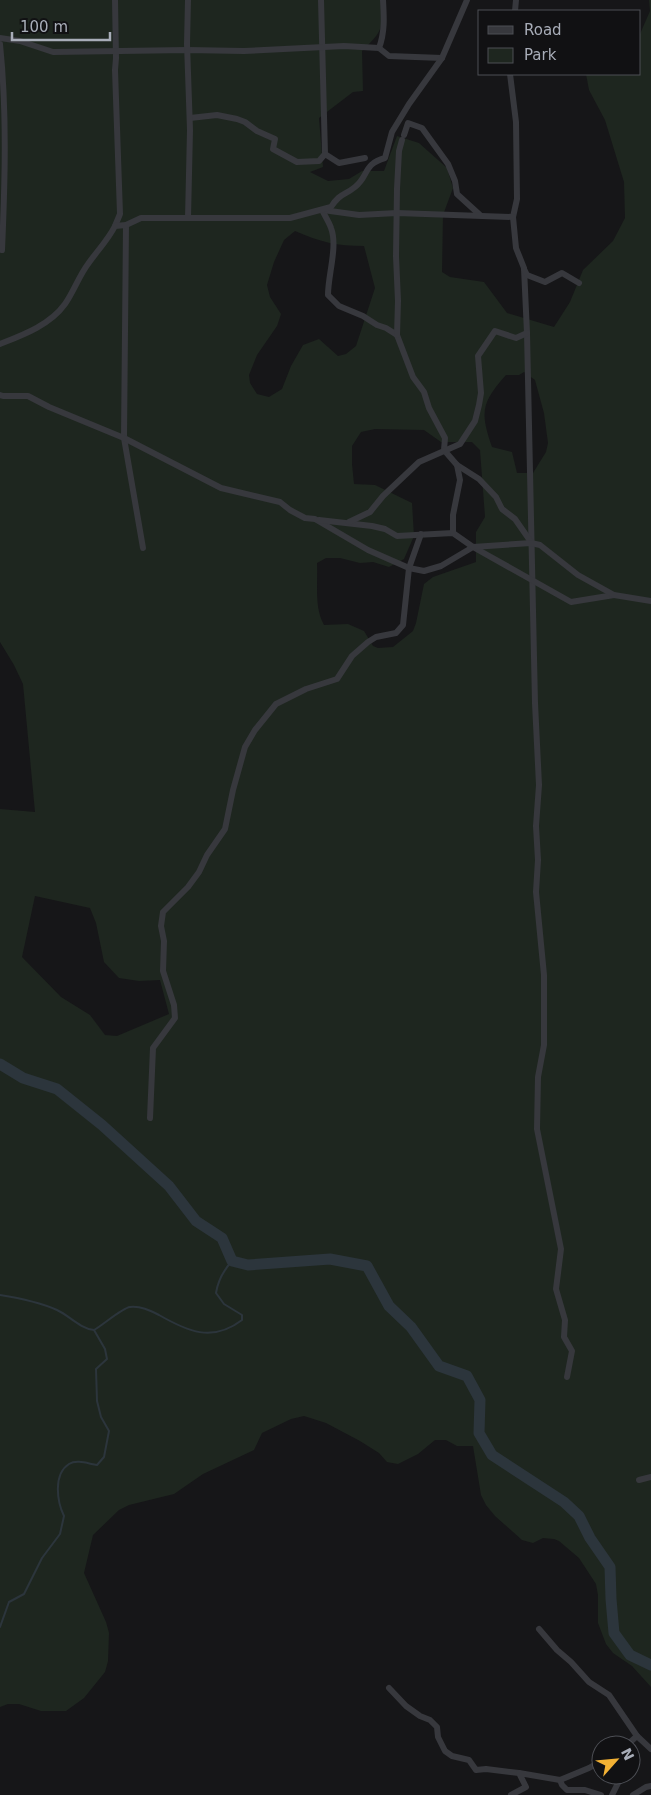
<svg xmlns="http://www.w3.org/2000/svg" width="651" height="1795" viewBox="0 0 651 1795" font-family="'DejaVu Sans',sans-serif">
<style>
.green{fill:#1e261f;fill-rule:evenodd}
.lines{fill:none;stroke-linecap:round;stroke-linejoin:round}
.stream{stroke:#2c353c;stroke-width:2}
.river{stroke:#2c353c;stroke-width:11}
.street{stroke:#37383d;stroke-width:6}
</style>
<rect width="100%" height="100%" fill="#161618"/>
<path class="green" d="M0,0H381C383,29 383,31 362,51L363,91L353,92L319,118L323,167L310,172L328,181L349,179L362,171H384L397,136L419,143L447,168L453,188L443,215L442,272L450,277L484,282L507,313L554,327L570,302L583,270L613,241L625,218L624,182L605,120L589,90L586,74H640V34L650,11L649,0H651V1687L632,1666L613,1653L606,1644L598,1623V1595L596,1584L579,1558L559,1541L554,1539L543,1538L533,1543L522,1540L495,1516L486,1505L481,1495L473,1446H457L446,1440H435L418,1454L398,1464L387,1462L379,1453L360,1441L326,1423L304,1416L291,1419L262,1433L254,1450L203,1474L174,1494L129,1505L119,1510L93,1535L84,1573L106,1622L109,1633L108,1661L105,1672L84,1698L66,1711H41L19,1704H8L0,1707V809L35,812L23,684L14,665L0,642ZM295,231C320,242 337,246 364,246L375,288L356,346L346,354L338,356L319,339L303,345L291,366L282,389L269,397L257,394L250,383L249,375L257,355L277,326L281,314L270,297L267,285L274,262L284,240ZM524,372L535,380L544,413L548,443L546,452L533,473H517L512,452L492,447C480,412 481,403 506,375H519ZM375,429L424,430L441,442H472L480,450L485,517L476,532V562L433,577L424,584L416,623L413,631L393,647L378,648L373,646L364,631L348,624L324,625C314,607 318,584 317,563L326,558H340L360,563L373,562L389,567L404,559L414,536L412,503L375,485L354,484L352,464V446L361,432ZM35,896L90,908L96,923L104,962L119,978L139,981L160,980L169,1014L117,1036L105,1035L90,1015L61,997L22,957Z"/>
<g class="lines">
<g class="stream">
<path d="M0,1295C19,1298 39,1302 57,1310C70,1316 79,1328 94,1330C103,1325 122,1308 130,1307C141,1306 149,1310 159,1315C187,1331 212,1343 242,1320V1315L224,1304L216,1293C218,1280 223,1271 232,1261"/>
<path d="M0,1627L9,1602L24,1594L42,1558L60,1534L64,1516C57,1502 53,1474 69,1464C77,1459 89,1464 97,1465L104,1457L109,1431L101,1417L97,1401L96,1369L107,1359L105,1349L94,1330"/>
</g>
<polyline class="river" points="0,1064 23,1078 57,1089 102,1125 169,1186 196,1221 222,1238 232,1261 248,1265 330,1259 367,1266 389,1306 411,1327 439,1366 467,1376 480,1400 479,1433 492,1455 564,1502 579,1516 590,1538 610,1567 611,1599 614,1633 630,1655 651,1665"/>
<g class="street">
<polyline points="115,0 116,58 115,70 120,214 115,226"/>
<polyline points="321,0 325,154"/>
<polyline points="515,11 516,0"/>
<polyline points="0,38 20,41 53,52 187,50 244,51 344,46 379,48 389,56 442,58"/>
<path d="M0,44C7,112 5,182 2,250"/>
<path d="M379,48C385,32 384,17 383,0"/>
<polyline points="510,74 516,122 517,199 513,217 516,248 524,268 527,333 535,703 539,785 536,826 538,860 536,892 544,975 544,1045 538,1077 537,1129 561,1249 556,1289 565,1320 564,1337 572,1351 567,1377"/>
<polyline points="190,118 217,115 237,119 245,122 257,131 275,139 273,149 297,162 319,161 325,154 339,163 365,158"/>
<polyline points="404,135 408,123 422,128 448,164 455,181 457,194 480,215"/>
<path d="M322,210C325,216 329,222 331,228C338,246 328,275 328,295L339,306L363,316L377,325L386,328L397,335L413,377L424,392L429,408L445,438L444,450L457,465L479,479L496,497L502,509L515,519L531,542"/>
<polyline points="323,210 359,215 397,213 513,217"/>
<polyline points="188,218 190,130 187,44 188,0"/>
<polyline points="126,225 124,438 143,548"/>
<polyline points="524,269 527,275 545,282 562,273 579,283"/>
<polyline points="397,335 398,301 396,256 397,189 399,151 402,140"/>
<path d="M0,344C23,335 50,325 65,304C74,291 79,276 88,264C97,251 108,240 115,226L126,225L141,218H290L331,207C340,193 344,196 355,187C369,176 363,164 385,158L392,132L409,104L442,58L467,0"/>
<polyline points="0,395 3,396 28,396 49,407 124,438 221,488 280,502 290,510 305,518 315,519 368,550 409,568 424,571 441,566 473,547 571,602 614,595"/>
<polyline points="319,520 372,526 385,529 397,536 453,533 473,547 531,543 540,545 578,575 614,595 651,601"/>
<polyline points="349,522 370,512 383,496 419,462 460,444 475,421 479,405 481,393 478,356 495,331 516,338 527,333"/>
<polyline points="453,533 453,515 460,480 457,465"/>
<polyline points="150,1118 153,1048 175,1018 174,1005 163,971 164,941 161,926 163,912 188,887 199,872 207,855 225,829 233,790 245,747 255,730 276,704 306,689 337,679 352,656 368,642 376,637 396,633 403,625 409,568 421,534"/>
<polyline points="639,1480 651,1477"/>
<polyline points="539,1629 557,1650 571,1662 589,1682 609,1695 637,1736 651,1749"/>
<polyline points="389,1688 406,1706 420,1716 430,1720 437,1727 438,1737 445,1751 452,1756 469,1760 476,1770 486,1769 519,1773"/>
<polyline points="627,1745 637,1736"/>
<polyline points="560,1780 562,1785 567,1790 585,1790 601,1795"/>
<polyline points="511,1795 526,1787 519,1773 560,1780 589,1768 601,1761"/>
<polyline points="612,1795 622,1775"/>
<polyline points="633,1795 646,1787 651,1786"/>
</g>
</g>
<rect x="478" y="10" width="162" height="65" fill="#111113" stroke="#4d4f55"/>
<rect x="488" y="26" width="25" height="8" fill="#37383d" stroke="#4d4f55"/>
<text x="524" y="35" font-size="15" fill="#a8adb8">Road</text>
<rect x="488" y="48" width="25" height="15" fill="#1e261f" stroke="#4d4f55"/>
<text x="524" y="60" font-size="15" fill="#a8adb8">Park</text>
<g transform="translate(616 1760) rotate(63)"><circle r="24" fill="#111113" stroke="#4d4f55"/>
<path d="M0-4L9 19L0 12L-9 19Z" fill="#f2b134"/>
<text y="-8" font-size="14" font-weight="bold" text-anchor="middle" fill="#a8adb8">N</text>
</g>
<path d="M12 32v8h98v-8" fill="none" stroke="#a8adb8" stroke-width="2.5"/>
<text x="20" y="32" font-size="15" fill="#a8adb8" stroke="#111113" stroke-width="4" paint-order="stroke">100 m</text>
</svg>
